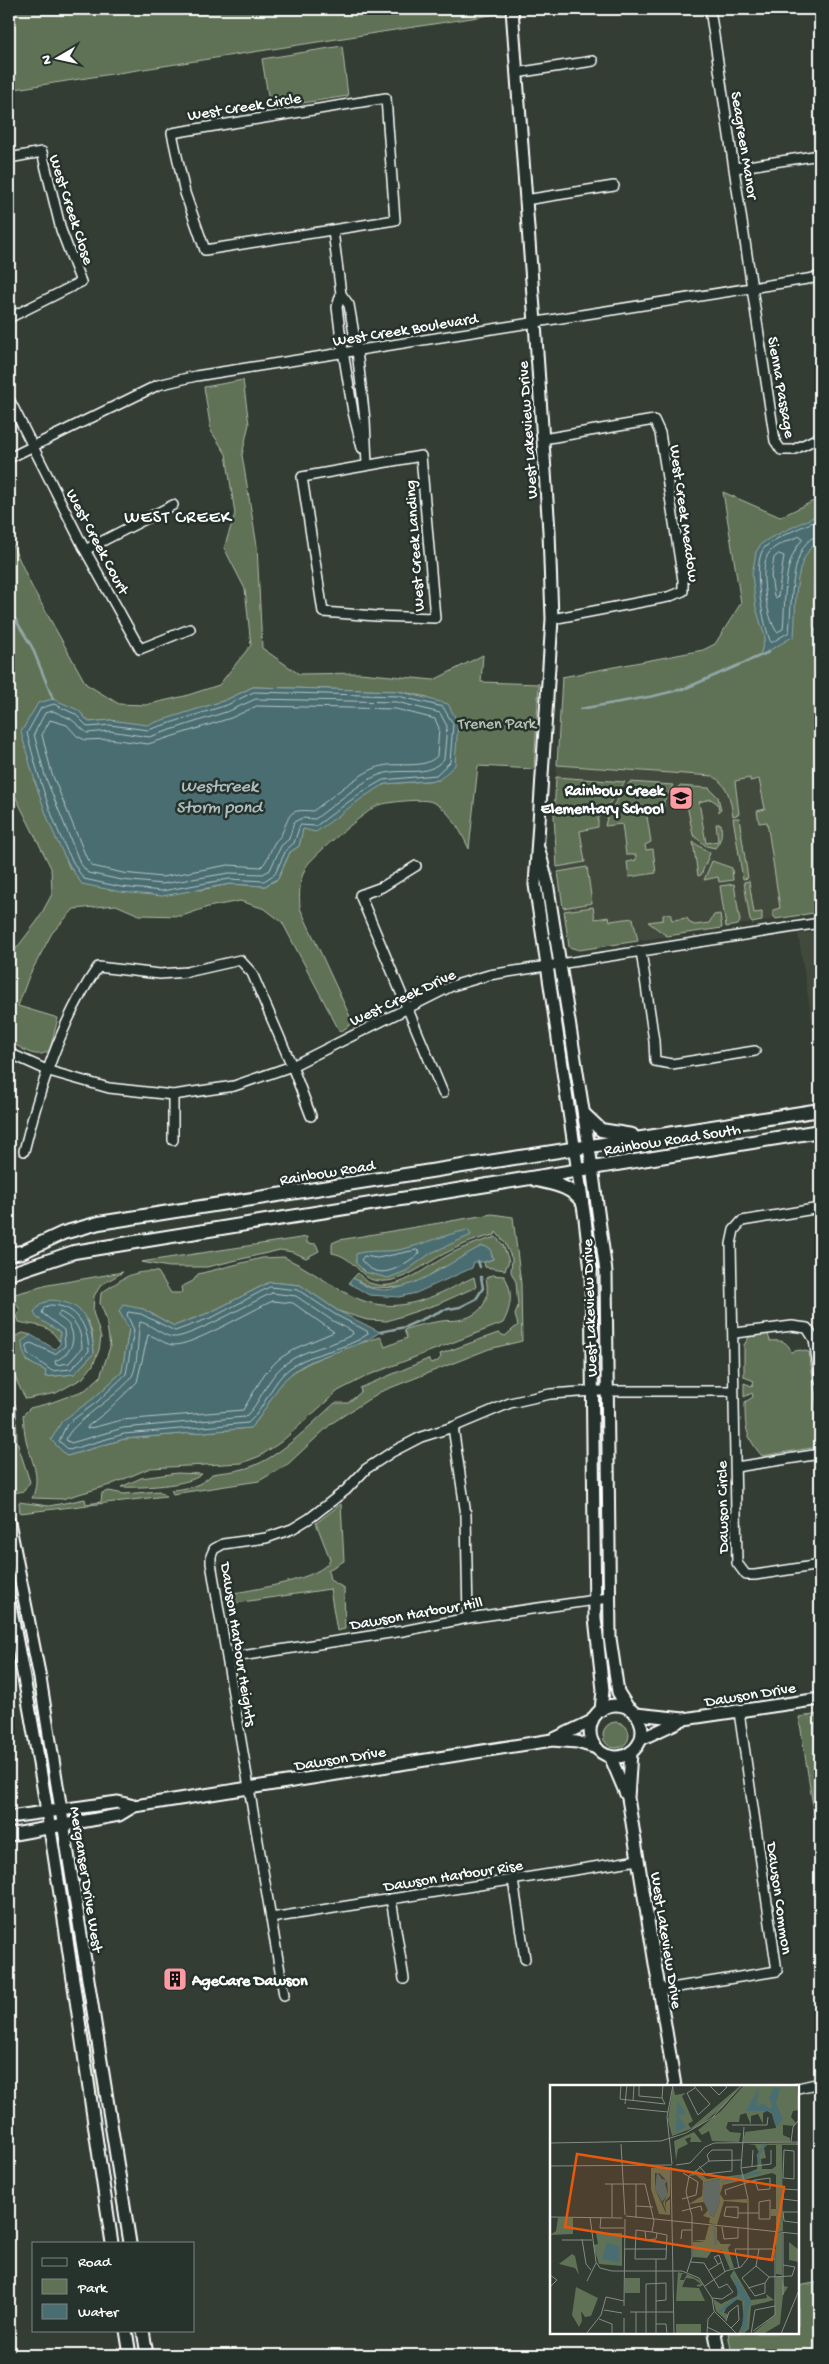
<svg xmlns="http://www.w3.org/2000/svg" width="829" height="2364" viewBox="0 0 829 2364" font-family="'Gochi Hand',sans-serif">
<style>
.built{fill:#43493d}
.green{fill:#607255;stroke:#b0b8aa;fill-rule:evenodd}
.water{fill:#4a6d71;stroke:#92a7aa}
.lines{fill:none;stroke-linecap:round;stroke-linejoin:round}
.shore{stroke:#b7c5c6;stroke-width:1}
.stream{stroke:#92a7aa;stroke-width:2.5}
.minor-casing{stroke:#fff;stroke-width:12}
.tertiary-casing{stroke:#fff;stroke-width:15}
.secondary-casing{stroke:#fff;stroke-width:16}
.minor{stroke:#26332d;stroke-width:9}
.tertiary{stroke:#26332d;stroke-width:11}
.secondary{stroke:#26332d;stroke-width:12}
.labels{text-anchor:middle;stroke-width:5;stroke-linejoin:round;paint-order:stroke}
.street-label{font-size:16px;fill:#fff;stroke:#26332d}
.park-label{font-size:16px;fill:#b7c0b2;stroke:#26332d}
.poi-label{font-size:16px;font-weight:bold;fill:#fff;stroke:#26332d;text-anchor:end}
.neighbourhood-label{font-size:18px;letter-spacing:1px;fill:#fff;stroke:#26332d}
.water-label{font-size:18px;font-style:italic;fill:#aebdbf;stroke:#26332d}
.inset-river{fill:none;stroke:#4a6d71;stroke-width:2.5}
.inset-road{fill:none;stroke:#858b85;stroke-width:1}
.view{fill:#e8590c;fill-opacity:0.15;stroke:#e8590c;stroke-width:2.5}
.inset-edge{fill:none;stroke:#fff;stroke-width:2.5}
</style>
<rect width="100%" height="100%" fill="#333d34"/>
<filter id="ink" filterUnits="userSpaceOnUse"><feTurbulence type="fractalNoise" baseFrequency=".02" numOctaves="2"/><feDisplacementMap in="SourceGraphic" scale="10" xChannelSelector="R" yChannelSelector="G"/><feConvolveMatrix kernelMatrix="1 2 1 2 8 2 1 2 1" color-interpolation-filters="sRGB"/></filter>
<g filter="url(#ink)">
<g class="built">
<polygon points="740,691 795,916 579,950 569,947 556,857 554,816 557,760 586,759"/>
<polygon points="820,931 820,1071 798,934"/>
</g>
<g class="green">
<polygon points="9,9 504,9 504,13 9,90"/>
<polygon points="342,46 348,96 270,108 262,59"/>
<path d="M243,380L249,424L242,455L257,546L262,648L299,674L360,673L434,680L483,655L481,682L539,684L534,769L478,766L469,849C462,834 450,809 432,802C424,798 388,802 379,805C368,809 311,857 306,867C299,880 299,894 300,908L353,1023L340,1032L282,922L265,909L240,901L208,907L182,916L139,915L116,905L74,909L52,933L29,976L18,1006L58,1018L50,1050C36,1061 22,1048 9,1041V958L38,920L52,894L51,868L9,784V537L31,585L86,684L119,704L145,705L185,696L219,685L251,645L245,589L224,548L235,514L226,454L211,431L204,387ZM253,687L398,691L427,697L439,780L385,784L303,828L299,846L290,852L278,879L265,886L230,884L200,890L70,869L34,780L78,710L89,722L110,720L147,726L226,700Z"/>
<path d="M723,492L780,517L820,498V570L814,577L813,626L820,639V912L776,919L773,915V910L780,908L767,822L759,823L757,811L765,809L759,779L750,781V778L735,781L739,814L733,816C730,798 729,787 713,776L557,765L562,677L703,650L715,644L741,603Z"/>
<polygon points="556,777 625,782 598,819 598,827 580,831 585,862 557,867 554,816"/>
<polygon points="630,782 673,785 664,801 664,807 646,810 651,842 645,845 646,850 653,849 656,873 629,877 627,862 636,860 636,855 626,855 622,824 605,826 608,813"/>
<path d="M679,786L709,788L718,797L721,810L719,812L718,804L711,799L699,802L706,843L718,841L716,824H721C722,833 722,840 715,848L706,846L693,835L686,800L677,801L673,799Z"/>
<polygon points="739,818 748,878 743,879 733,818"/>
<polygon points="693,842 710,853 701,875 698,876"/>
<polygon points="712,861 732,868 733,880 719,882 718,877 704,880"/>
<polygon points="587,867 592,903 563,908 558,872"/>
<polygon points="749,881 754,913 762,912 762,921 752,923 750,920 744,882"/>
<polygon points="734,884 740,921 738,925 726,927 720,886"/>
<polygon points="593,907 595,919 609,917 610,921 633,918 638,941 579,950 569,947 564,911"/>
<polygon points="670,913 672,920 687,918 690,923 695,925 709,923 714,915 720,914 722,928 667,936 648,922 663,920 663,915"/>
<path d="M492,1214L513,1217L521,1284L522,1341L489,1349L380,1392L332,1423L288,1464L259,1481L173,1494L171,1490C186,1489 202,1486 212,1474C222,1472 233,1472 243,1469C276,1462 310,1425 335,1403H348L361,1392L360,1388L428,1359L431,1363L438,1361L441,1357L440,1354L498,1333L505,1336L518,1325L515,1315L518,1306L516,1282L511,1272L512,1259L505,1243L496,1232L495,1235C479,1238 463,1244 448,1252C426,1262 400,1287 373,1280C359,1276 354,1257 332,1253V1243L339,1240Z"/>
<polygon points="307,1237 307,1243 316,1244 319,1251 306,1258 293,1252 280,1250 207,1267 169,1267 141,1262"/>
<path d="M496,1237L503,1245L509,1261L505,1270L485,1267L484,1262L493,1259L492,1254L440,1268L423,1280L403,1287L371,1288L353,1278L358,1273C361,1276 365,1282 370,1283C397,1293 423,1269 445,1257C460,1248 478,1242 496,1237Z"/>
<path d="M284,1257C306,1267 324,1281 344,1292C394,1320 428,1299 474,1277L476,1287L438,1304L387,1321L367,1320L338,1311L300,1285L270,1282L211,1312L174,1326L143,1309L119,1311L129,1329L122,1372L94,1398L67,1456L124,1439L250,1428C265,1414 268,1399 280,1384C301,1360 350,1346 381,1337L385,1347L407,1338L404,1330C416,1325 429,1323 442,1321C447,1320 453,1321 458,1320C481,1316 491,1301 486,1278L492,1275L504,1276C514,1291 511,1308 503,1323L369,1375L338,1391L281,1442L260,1456L242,1463L150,1468L110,1485L62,1499L32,1498C42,1476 31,1461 26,1440C24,1432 24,1423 23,1415L30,1408L50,1403L85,1390L100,1377L110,1347L106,1318L100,1303L101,1293C123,1279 130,1270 158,1272L171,1293H182L181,1287L193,1281L198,1274L262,1258Z"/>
<path d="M123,1272L101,1285L94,1296L93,1312L101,1337L99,1350L93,1365L83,1378L56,1393L26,1399C15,1381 6,1358 13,1337L23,1333L31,1335L29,1338L27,1361L46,1371V1377L74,1374L94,1353L92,1333L88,1321L50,1325L60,1332L61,1338L59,1341C47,1322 37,1327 19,1322L17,1316L20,1310L11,1295L48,1285Z"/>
<path d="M768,1334L770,1341C781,1340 788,1341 791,1352L800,1350L809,1352L820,1424V1446L818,1447L762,1456C745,1436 745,1427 745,1402L753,1397L752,1393L744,1397V1383L752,1386L754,1381L744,1377V1345L749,1337Z"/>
<polygon points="9,1383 16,1408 17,1442 30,1482 24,1491 14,1493 9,1462"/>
<path d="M177,1473L202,1474C190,1486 138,1488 121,1487L141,1478Z"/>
<polygon points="109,1491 124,1494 159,1491 166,1496 20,1513 19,1502 49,1506 85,1499 86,1504 101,1502 102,1493"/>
<path d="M341,1504L344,1561L328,1570L330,1580L344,1588L345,1629L337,1631L330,1589L229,1604L227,1594C247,1591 325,1579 330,1559L316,1523Z"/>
<polygon points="9,1554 34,1681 52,1790 47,1790 29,1675 9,1573"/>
<polygon points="820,1714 820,1851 799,1717"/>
<circle cx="616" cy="1735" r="13"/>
<polygon points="60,1842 100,2097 97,2097 56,1843"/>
<polygon points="820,2282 820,2355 732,2355 728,2333 798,2333 798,2286"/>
</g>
<g class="water">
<path d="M820,514V539C791,560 797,603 794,636L760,656L765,637L756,608L752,575L756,552L761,544L770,538Z"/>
<path d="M253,687L398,691L448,704L458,723L455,765L439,780L385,784L365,796L316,832L303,829L299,846L290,852L278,878L265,886L230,884L162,896L121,892L82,884C52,845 34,779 21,732L38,703L53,699L78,710L89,722L110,720L147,725L226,700Z"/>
<path d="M468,1230L471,1235L431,1253L406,1271L388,1278L365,1272L356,1263V1254C369,1249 388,1253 403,1249C425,1244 446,1234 468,1230Z"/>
<path d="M482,1246L490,1248L493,1259L484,1262H474L472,1268L416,1293L399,1297L369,1295L349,1283L353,1278C359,1281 365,1286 370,1288C404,1299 452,1260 482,1246Z"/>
<path d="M270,1282L300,1285L338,1311L380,1332C354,1352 317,1352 292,1373C273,1388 267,1412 250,1428L124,1439L67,1456L51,1440L62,1421L94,1398L122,1372L129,1329L119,1311L123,1305L143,1309L174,1326L211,1312Z"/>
<path d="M50,1300C85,1302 91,1322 94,1353L74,1374L45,1377L46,1371C29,1362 23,1362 22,1341L31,1335L55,1349L60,1344V1332L36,1317L34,1312L41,1304Z"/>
</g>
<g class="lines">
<g class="shore">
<path d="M820,519C805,526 777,536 765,547C750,562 764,627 771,643L789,632C792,609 789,539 820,535"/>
<path d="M800,536L803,539C782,562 786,598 783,629L777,632C767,620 758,566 769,553C775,544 791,540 800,536Z"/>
<polygon points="779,554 784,556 778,596 776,598 774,596 771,576 774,558"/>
<path d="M254,692L398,696L443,707L453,724L450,762L436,775L383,780L362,792L316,826L300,825L294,843L286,850L275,874L264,881L229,879L162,891L121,887L84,879C58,845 38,776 27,733L41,708L54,704L75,714L88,727L110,725L148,730L227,705Z"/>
<path d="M256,699L397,702L440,713L447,726L444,759C426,779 405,767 382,774C363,779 332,807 315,819L302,818L294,822L289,839L281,846L270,870L263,874L229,873L162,884L122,880L88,873L80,863L45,776L34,734L45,713L53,711L71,719L87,733L110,731L149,737L229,711Z"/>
<path d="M257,706L396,709L435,719L439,728L437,756C424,770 399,762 382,766C362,770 330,799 313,811C288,809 291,813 282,833C281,837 277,839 275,842C270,850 268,861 261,867L228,865L162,877L123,873L92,866L87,859L52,774L42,735L50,720L67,725L77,736L85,740L110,739L148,744L231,718Z"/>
<path d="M417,1250L420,1251L419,1254C401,1266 380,1284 361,1260L364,1256L377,1258Z"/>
<path d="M270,1287L298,1290L336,1315L367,1331L368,1334C345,1351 313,1351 290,1368C270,1383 266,1408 248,1423L124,1434L69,1450L59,1441L67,1424L97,1402L126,1374L134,1330L127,1315L128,1312L141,1314L175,1331L213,1317Z"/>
<path d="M272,1293L296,1296L333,1321L352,1331L353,1334C332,1347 305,1348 285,1364C265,1380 261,1403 245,1417L123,1428L71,1443L66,1440C69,1424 118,1396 130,1379C139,1368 137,1336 140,1322C151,1324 161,1335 172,1337C187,1340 253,1301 272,1293Z"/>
<path d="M273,1301L293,1303L334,1332L296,1348L279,1359L265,1373L243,1410L122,1420L87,1429L88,1426L106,1412L137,1382L148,1335C156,1336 163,1344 173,1345C193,1346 251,1310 273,1301Z"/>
<path d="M50,1305C78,1305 88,1327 89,1351L71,1369L52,1371L27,1353V1345L31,1343L55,1354L65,1346L64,1330L42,1313L44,1308Z"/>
<path d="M60,1312C77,1320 81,1330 82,1348L69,1363L56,1365L55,1361C68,1356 78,1342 70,1327C68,1322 62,1319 58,1316Z"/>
</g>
<g class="stream">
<polyline points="9,609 32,647 53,699"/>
<polyline points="580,709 654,696 686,688 769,652"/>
<polyline points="458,723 514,718"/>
<polyline points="478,1261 480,1267"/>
<polyline points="380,1332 405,1327 443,1310 460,1307 476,1299 483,1288 481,1277"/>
</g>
<g class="minor-casing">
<g id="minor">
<polyline points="710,9 775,441 781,450 793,450 820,437"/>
<polyline points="516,73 593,61"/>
<polygon points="386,98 395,220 205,250 185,193 172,133"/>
<polyline points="9,158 42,152 61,230 81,282 9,318"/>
<polyline points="735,168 820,155"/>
<polyline points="525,200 614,186"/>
<polyline points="333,231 341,294 349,305 357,351 365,420 367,465"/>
<polyline points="341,294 337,307 341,339 353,412 362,448"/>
<polyline points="9,399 85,550 140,649 190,629"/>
<polyline points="543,439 654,420 660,433 683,580 683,591 668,597 552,619"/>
<polygon points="421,456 435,618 376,616 323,612 302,477"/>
<polyline points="9,458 158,385 196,376 820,277"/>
<polyline points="85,550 173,505"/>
<polyline points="416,866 382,887 360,895 443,1093"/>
<polyline points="641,951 654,1041 655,1061 672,1064 755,1051"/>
<polyline points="9,1053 49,1071 109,1088 173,1095 234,1086 292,1066 452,986 489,975 820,923"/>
<polyline points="173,1140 173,1095"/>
<path d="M24,1151C39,1090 62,1018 98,967L160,974L187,972L240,960L252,973L292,1066L311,1116"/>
<polyline points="820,1208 742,1221 734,1230 731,1244 737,1563 746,1575 755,1575 820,1565"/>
<polyline points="735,1333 792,1326 807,1328 814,1339 820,1381"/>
<polyline points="453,1427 466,1515 468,1618"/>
<polyline points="736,1467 820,1454"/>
<polyline points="228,1658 403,1631 468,1618 609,1598"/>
<polyline points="513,1880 525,1959"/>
<polyline points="391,1899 404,1979"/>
<polyline points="271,1918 638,1860"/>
<polyline points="659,1990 777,1971 739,1712"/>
<polyline points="284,1995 211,1563 211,1556 214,1549 223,1544 266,1538 292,1529 310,1518 346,1490 366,1469 392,1452 421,1437 453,1427 510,1403 550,1394 594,1391 733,1391"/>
<polyline points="798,2088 820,2083"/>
</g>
</g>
<g class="tertiary-casing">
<g id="tertiary">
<polyline points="512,9 535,323 549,531 552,619 535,885 585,1219 591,1271 595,1618 603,1690 601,1710"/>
<polyline points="539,850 547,882 592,1167 606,1272 610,1638 618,1692 628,1708"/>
<polyline points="9,1522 40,1678 130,2243"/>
<path d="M9,1601C52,1813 79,2029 112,2243"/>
<circle cx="616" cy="1731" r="26"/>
<polyline points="636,1714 684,1719 820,1699"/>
<polyline points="554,1739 592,1721"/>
<polyline points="641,1739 680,1721"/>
<polyline points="631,1752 628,1798 675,2086"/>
<polyline points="610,1756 626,1794"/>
<polyline points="9,1817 118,1802 134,1806 148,1804 552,1740 577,1742 597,1748"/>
<polyline points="9,1835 119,1815 134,1806"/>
<polyline points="126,2330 130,2355"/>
<polyline points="143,2330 147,2355"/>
<polyline points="715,2333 719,2355"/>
</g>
</g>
<g class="secondary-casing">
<g id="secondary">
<polyline points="584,1114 601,1130 632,1135"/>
<path d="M536,1180C553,1184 571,1186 582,1202"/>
<polyline points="9,1254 22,1252 63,1233 99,1223 820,1110"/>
<polyline points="9,1274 74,1252 820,1131"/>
</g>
</g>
<use href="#minor" class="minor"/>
<use href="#tertiary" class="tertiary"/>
<use href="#secondary" class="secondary"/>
</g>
</g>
<defs>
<g id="school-square" transform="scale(1.25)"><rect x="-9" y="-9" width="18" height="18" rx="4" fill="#ff9aa2" stroke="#26332d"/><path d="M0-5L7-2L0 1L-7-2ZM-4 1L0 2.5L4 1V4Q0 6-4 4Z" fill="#111"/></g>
<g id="building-square" transform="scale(1.25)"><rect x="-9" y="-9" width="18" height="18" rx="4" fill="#ff9aa2" stroke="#26332d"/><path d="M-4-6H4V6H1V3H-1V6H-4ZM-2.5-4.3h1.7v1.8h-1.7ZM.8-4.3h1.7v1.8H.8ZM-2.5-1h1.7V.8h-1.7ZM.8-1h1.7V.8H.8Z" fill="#111"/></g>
</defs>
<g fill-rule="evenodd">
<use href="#school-square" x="681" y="798"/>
<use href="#building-square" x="175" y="1979"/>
</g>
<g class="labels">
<g class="street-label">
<text transform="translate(244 105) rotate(-9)" y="6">West Creek Circle</text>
<text transform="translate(746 145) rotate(81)" y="6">Seagreen Manor</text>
<text transform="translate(73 209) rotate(72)" y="6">West Creek Close</text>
<text transform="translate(405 328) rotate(-9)" y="6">West Creek Boulevard</text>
<text transform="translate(783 387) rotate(80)" y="6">Sienna Passage</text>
<text transform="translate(526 430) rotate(-94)" y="6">West Lakeview Drive</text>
<text transform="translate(686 513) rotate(82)" y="6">West Creek Meadow</text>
<text transform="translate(99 541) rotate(62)" y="6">West Creek Court</text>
<text transform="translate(413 546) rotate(-94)" y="6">West Creek Landing</text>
<text transform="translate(402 996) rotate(-25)" y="6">West Creek Drive</text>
<text transform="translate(672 1138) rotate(-9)" y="6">Rainbow Road South</text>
<text transform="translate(327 1171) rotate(-9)" y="6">Rainbow Road</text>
<text transform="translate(588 1308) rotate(-92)" y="6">West Lakeview Drive</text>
<text transform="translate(721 1507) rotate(-91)" y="6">Dawson Circle</text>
<text transform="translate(416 1612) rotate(-10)" y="6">Dawson Harbour Hill</text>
<text transform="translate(240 1644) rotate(81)" y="6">Dawson Harbour Heights</text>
<text transform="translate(750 1693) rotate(-9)" y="6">Dawson Drive</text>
<text transform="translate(340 1757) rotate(-9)" y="6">Dawson Drive</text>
<text transform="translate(453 1874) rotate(-9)" y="6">Dawson Harbour Rise</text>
<text transform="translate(88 1879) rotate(81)" y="6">Merganser Drive West</text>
<text transform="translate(781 1898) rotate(82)" y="6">Dawson Common</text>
<text transform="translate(668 1940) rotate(81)" y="6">West Lakeview Drive</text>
</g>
<g class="park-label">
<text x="497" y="728">Trenen Park</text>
</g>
<g class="poi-label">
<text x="664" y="795">Rainbow Creek<tspan x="664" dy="18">Elementary School</tspan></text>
<text x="192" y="1985" text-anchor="start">AgeCare Dawson</text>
</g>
<g class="neighbourhood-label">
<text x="178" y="522">WEST CREEK</text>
</g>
<g class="water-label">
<text x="219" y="791">Westcreek<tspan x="219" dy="21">Storm pond</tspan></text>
</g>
</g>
<g transform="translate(550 2085)">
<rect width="249" height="249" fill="#333d34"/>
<path d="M123,0L125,10L136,8L132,11L143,36L138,39L141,43L191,0L173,22L149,41L122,51L118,35ZM194,0H247L249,25L243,26L241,32L246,38L244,41L233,40V50L240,53V57H193L195,47L226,43L224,30L217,26L213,28V39L208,29L201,31V40L196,28L190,30L189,37H178L176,43L180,47L191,48L189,57L162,56L159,46L152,50L148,45L171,26ZM144,47L152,57H140L141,52L135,54L138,59L128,64L126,75L124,56ZM249,58V60H232L233,146H226V131H221V124H226V90L222,88L173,100L170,109L174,115L197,114V118L174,116L167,140L159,138L160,133L153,131L158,125L154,117L139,119L152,111L153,96L146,90L141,91L146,85L157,94L195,89L207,84L209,67L205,60L197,59ZM217,60H226V81L222,84H212L211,74L216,73L214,63ZM170,94V115L164,132L160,130L157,117L153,114V104L155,97ZM101,83H120V111L115,116L116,126L113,118L118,108L117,96L109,88H105V104L116,128V117L120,114V130L109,129L101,104ZM8,133H23V149L0,150L6,146ZM159,140L167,142V154L171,159H181L178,163L184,183L180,184L172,165L161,167L157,173L143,172V157H155L143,155H155ZM46,148H72V181L49,179L43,160L48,159ZM226,148H232V190L226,189ZM239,149V157L249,165V177L239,175ZM22,169L25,171L29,190L25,183L9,179ZM184,185L201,215L217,213L216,209L224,215L201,221L199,244L193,249H188L194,236L192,216L186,214L177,221L174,228L178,229L176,235L166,226L163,214L171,219L187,211L188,205L180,191ZM128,187L135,189H132L130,195H134L137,189L149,195L153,200L149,202L146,200L151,199L144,194L136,193L132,202L149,203L155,216H126ZM232,191L234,201L238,202L233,210L230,239L213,249H202L225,230L226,192ZM75,193H90V208H75ZM26,202L48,213L41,231L35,232L31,226L32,236L29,242L22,230ZM126,239H151V249H126Z" fill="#607255" fill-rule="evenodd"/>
<path d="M209,2L207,22L213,18L220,24L222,20L219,13L224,2L230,3L226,19L233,33L228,41L225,40L221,26H196ZM127,15L136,28L128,30L136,42L126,47ZM107,87L112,94L118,95L115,99L118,109L112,117L105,104ZM170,94V115L164,132L160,130L153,114V104L155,97ZM57,157L70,162L69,178L52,174ZM182,187L202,218L198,223L197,243L191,248L195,217L189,212Z" fill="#4a6d71"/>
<path class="inset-river" d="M209,79L208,70L215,59M194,91L211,87M172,97L190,92M164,143L166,160M169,227L187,213"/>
<path class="inset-road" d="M71,0L70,14L115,19L112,13M94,0L89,1V11L112,13L113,0M143,0L160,19L148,30L137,8L145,3M159,0L169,10L177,2L174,0M83,16L84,0M75,19L77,0M77,23L118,27M163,32L192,0M182,40H217L218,32M241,57L243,42L249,35M0,58L111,56L136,48L165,31M71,59L75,130M234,65L244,66V94L233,93ZM122,79L117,32L123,0M126,80L140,78L155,62L164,58L249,57M0,81L122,80M149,81L156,89L182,86V65H162L157,70L159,76M202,81L203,65M121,82L124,249M191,83L221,79V65M55,99H95L104,136L102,147L86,145L85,174H116L117,150L102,147M62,99V132M249,105L234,104L233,114L249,116M176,110L175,105L205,95L208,105L220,104V93L205,95M132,114L146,110L148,97L133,88M220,115V134H209V117ZM86,121L103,122M176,122H188V133L174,131ZM132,126L151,121L152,126M249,127H233L234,136L249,138M188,128H209M76,131L249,149M0,132L72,133M40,132L46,177L50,183L62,186H132L149,193L162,213L164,226L187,249M51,132L50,143H74M86,133V99M172,142L174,154L188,153V143M95,146L96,155L106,154L107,148M233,147V210M32,154L36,179L41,185M131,154L132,145H142M12,155H42M74,164H117M209,164L206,181L192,193L205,211L215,208V198L219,192L242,191L245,182L233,180M209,174H225M141,177L154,178L169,203L177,199L183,207L172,214L162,213M168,179L164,172L169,170L175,187M206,181L219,192M189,183L185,164H225V230L203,246M159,185L172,177M137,187L142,172V131L136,107L139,91L159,76L191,75M0,190L7,195L0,202M37,196L46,178M155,201L176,186L191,182L198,173V114L191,83L194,42M198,203L215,198M74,221L75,134M54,225L72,228M80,227H124M74,233V249M49,234L62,239V249M176,236L179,227L188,220L189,235L181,243M106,239H116L117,249M157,242L172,249M36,249L51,230L56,212L74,216M86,249V227M96,249V199L116,198V215L106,216M106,249V174M157,249L158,234L164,227M201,249L205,225L225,221M231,249L249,205"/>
<path class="view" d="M27,69L234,102L222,175L15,142Z"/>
<rect width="249" height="249" class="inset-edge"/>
</g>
<rect width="829" height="2364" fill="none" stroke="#26332d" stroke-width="30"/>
<rect x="15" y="15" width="799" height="2334" fill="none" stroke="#fff" stroke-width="2" filter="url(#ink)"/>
<rect x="32" y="2242" width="162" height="90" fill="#26332d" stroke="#7d8581"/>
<rect x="42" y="2258" width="25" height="8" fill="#26332d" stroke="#7d8581"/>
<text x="78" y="2266" font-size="15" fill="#ffffff">Road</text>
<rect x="42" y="2279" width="25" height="15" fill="#607255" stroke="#7d8581"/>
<text x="78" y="2292" font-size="15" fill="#ffffff">Park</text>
<rect x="42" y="2304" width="25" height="15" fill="#4a6d71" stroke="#7d8581"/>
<text x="78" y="2316" font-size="15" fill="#ffffff">Water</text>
<g transform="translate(58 58) rotate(261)" stroke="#26332d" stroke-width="4" paint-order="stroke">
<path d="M0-4L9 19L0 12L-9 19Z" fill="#ffffff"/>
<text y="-8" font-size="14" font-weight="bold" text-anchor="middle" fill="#ffffff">N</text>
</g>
</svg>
